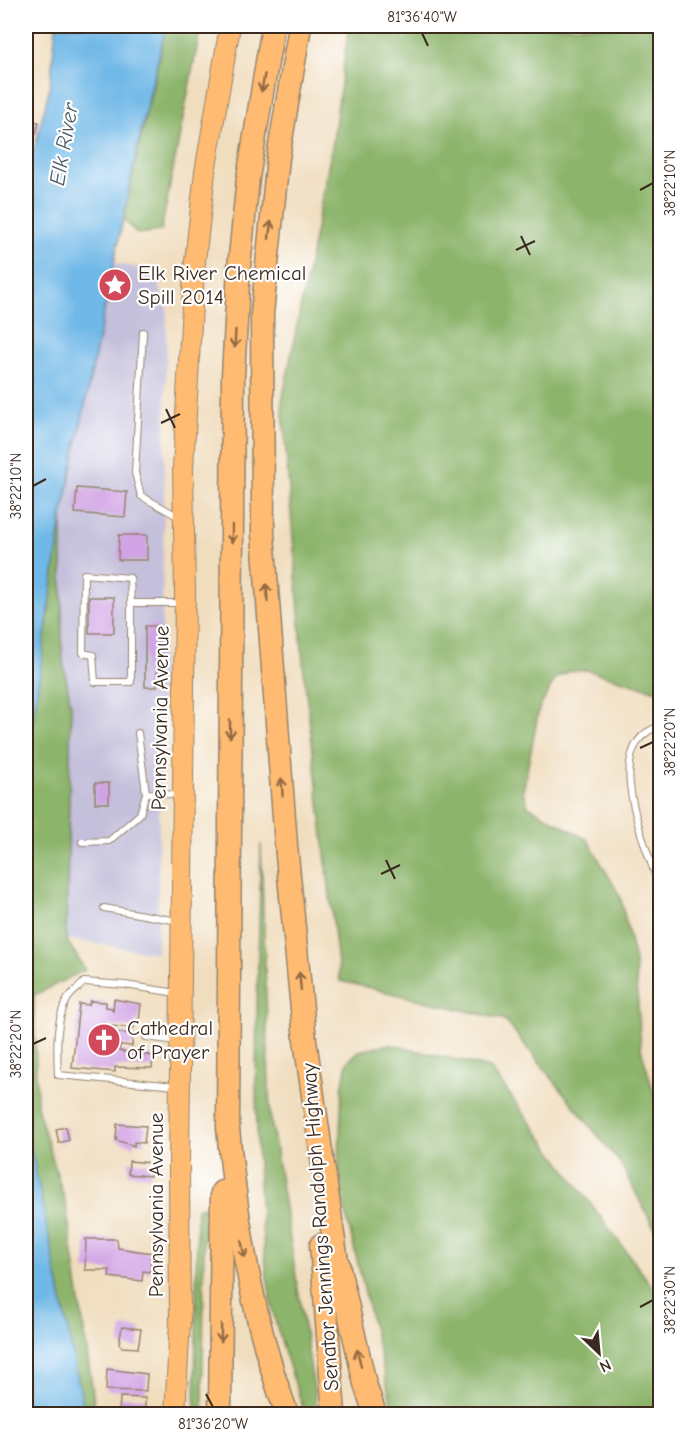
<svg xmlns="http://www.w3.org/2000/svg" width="686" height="1440" viewBox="0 0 686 1440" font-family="'Comic Neue',sans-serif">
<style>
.industrial{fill:#c4c0db}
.forest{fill:#8cb46b;stroke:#646f44;stroke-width:1.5}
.water{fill:#6fb8e7;stroke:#557182;stroke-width:1.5}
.building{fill:#d1a3e4}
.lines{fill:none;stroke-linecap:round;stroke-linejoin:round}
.lane-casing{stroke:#96846e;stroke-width:8}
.primary-casing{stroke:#96846e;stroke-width:22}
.highway-casing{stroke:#96846e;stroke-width:25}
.lane{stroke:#fff;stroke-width:6}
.primary{stroke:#ffbb71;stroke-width:20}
.highway{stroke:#ffbb71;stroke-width:22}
.oneway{stroke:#936b43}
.ticks{fill:none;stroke:#3b2a1e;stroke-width:2}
.labels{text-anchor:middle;stroke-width:4.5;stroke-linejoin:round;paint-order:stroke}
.poi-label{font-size:21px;fill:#3b2a1e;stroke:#fff;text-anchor:start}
.street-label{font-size:21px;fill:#3b2a1e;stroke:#fff}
.water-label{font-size:22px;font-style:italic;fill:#4d5c64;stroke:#fff}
.neatline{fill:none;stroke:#3b2a1e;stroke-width:2}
.ticks-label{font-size:15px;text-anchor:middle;fill:#3b2a1e}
</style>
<rect width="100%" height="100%" fill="#fff"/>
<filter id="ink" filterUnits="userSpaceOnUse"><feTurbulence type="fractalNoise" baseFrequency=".0167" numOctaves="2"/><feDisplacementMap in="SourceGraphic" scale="12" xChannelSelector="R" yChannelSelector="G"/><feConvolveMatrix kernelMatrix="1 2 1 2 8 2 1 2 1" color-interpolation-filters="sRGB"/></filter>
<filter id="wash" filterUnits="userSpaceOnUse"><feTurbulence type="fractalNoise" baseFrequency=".008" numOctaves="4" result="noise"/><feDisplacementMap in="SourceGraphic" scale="24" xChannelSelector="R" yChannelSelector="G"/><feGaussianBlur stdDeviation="1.35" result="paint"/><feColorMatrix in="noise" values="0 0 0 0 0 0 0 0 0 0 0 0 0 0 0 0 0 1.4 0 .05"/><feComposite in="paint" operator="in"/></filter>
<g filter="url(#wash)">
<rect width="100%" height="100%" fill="#f0ddbe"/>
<polygon class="industrial" points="114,263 153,271 167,307 157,953 66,939 71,706 62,656 62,517"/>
<g class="forest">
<polygon points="166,26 201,26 161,231 137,234 123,218"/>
<polygon points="349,26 660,26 660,692 587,670 570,671 556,678 539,709 523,791 528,806 588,840 620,896 635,961 641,1049 660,1114 660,1239 620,1163 505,1020 340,981 304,675 282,402 332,147"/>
<polygon points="62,517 62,656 71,706 66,939 85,970 34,995 37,1106 66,1205 96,1414 85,1414 26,1124 26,770"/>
<path d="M261,844L270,1114L318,1414H305C294,1378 276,1333 270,1297C248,1147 258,994 261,844Z"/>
<polygon points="389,1044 490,1068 660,1297 660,1414 394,1414 338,1181 342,1089 347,1062 359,1051"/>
<polygon points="204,1207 203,1414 195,1414 197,1208"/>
</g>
<g class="water">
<polygon points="56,26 166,26 141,131 62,517 26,770 26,181 50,87"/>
<polygon points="26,1124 85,1414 26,1414"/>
</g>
<g id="blocks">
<g class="building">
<polygon points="28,120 39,122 36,134 26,132"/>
<polygon points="77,488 127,492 125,517 75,513"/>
<polygon points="119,535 147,535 147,560 118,560"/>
<rect x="89" y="597" width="25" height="36"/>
<rect x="145" y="626" width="12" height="61"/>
<rect x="95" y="783" width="14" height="20"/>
<polygon points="114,999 141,1004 139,1021 135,1021 134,1028 109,1026 108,1032 133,1034 132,1046 120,1045 119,1051 153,1056 152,1068 115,1067 115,1072 72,1068 79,1004 89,1005 90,1001 106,1002 106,1007 112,1008 113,1012"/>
<polygon points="117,1124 146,1126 144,1143 134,1142 134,1146 116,1140"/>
<polygon points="66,1127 69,1140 59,1143 56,1129"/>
<polygon points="129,1161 151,1163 150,1176 128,1174"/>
<polygon points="86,1239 117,1239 118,1248 152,1253 150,1272 143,1271 142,1281 109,1277 110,1270 85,1270"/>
<polygon points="122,1327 141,1329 138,1348 122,1347 119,1344"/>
<polygon points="107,1369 147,1374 146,1391 106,1390"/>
<polygon points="120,1397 145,1398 145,1414 119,1414"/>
</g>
</g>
</g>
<g filter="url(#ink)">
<use href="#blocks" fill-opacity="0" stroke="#96846e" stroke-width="1.5"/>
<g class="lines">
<g class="lane-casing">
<g id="lane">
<polyline points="143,332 135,473 141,496 181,518"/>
<polyline points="131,603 131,682 95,682 93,655 83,653 84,574 130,578 131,603 181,603"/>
<path d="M660,726C597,745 649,850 660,890"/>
<polyline points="138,733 146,793 179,795"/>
<polyline points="82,842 109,841 140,814 146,793"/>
<polyline points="104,908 178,921"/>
<polyline points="146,1037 177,1041"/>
<path d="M176,1086L58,1075C57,1052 55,1021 67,1000C71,993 79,988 84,982L125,985L177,993"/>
</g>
</g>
<g class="primary-casing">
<polyline id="primary" points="175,1414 180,1321 179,1169 185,591 183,468 194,270 205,172 230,26"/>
</g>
<g class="highway-casing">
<g id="highway">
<path d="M273,26L248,178L239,267L233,376L228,1128C237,1226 253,1322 287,1414"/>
<polyline points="300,26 278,158 262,314 263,534 286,845 305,1040 336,1255 365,1384 375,1414"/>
<polyline points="321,1245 334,1414"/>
<polyline points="220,1414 222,1192"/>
</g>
</g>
<use href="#lane" class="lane"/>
<use href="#primary" class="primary"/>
<use href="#highway" class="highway"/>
</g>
<defs><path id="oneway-shaft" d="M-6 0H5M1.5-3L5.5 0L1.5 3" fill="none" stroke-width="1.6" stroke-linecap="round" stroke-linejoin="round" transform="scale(1.5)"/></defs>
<g class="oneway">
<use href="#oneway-shaft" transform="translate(263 83) rotate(100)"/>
<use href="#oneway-shaft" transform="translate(270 230) rotate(-83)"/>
<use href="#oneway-shaft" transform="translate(235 339) rotate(93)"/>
<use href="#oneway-shaft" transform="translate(232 534) rotate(90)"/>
<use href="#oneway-shaft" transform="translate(267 593) rotate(-94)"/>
<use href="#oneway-shaft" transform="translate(230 729) rotate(90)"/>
<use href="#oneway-shaft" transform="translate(282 787) rotate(-94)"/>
<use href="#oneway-shaft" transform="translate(300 981) rotate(-96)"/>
<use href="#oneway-shaft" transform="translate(243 1249) rotate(79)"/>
<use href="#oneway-shaft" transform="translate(221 1333) rotate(91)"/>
<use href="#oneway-shaft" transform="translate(359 1358) rotate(-103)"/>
</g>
</g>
<path class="ticks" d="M422,33L428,46M640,190L653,183M521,236L530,255M516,250L535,241M166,409L175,428M161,423L180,414M33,486L46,479M640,748L653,742M386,860L395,879M381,874L400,865M33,1044L46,1038M640,1307L653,1300M206,1394L213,1407"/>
<defs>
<g id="sight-disc" transform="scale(1.725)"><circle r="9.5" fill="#d1495b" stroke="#fff"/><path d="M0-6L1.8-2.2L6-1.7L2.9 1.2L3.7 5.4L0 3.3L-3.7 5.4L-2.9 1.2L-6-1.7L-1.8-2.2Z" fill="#fff"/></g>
<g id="church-disc" transform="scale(1.725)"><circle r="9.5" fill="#d1495b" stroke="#fff"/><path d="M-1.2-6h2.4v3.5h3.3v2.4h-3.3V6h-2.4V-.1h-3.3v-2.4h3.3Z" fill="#fff"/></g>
</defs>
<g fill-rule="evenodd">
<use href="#sight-disc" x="115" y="285"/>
<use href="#church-disc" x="104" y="1040"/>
</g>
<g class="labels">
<g class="poi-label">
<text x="138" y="280">Elk River Chemical<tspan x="138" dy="24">Spill 2014</tspan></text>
<text x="127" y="1035">Cathedral<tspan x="127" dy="24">of Prayer</tspan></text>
</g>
<g class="street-label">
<text transform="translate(160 718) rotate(-89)" y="7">Pennsylvania Avenue</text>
<text transform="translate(156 1205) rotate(-90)" y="7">Pennsylvania Avenue</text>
<text transform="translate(320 1227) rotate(-94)" y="7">Senator Jennings Randolph Highway</text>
</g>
<g class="water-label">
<text transform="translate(63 144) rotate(-80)" y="8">Elk River</text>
</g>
</g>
<rect width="686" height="1440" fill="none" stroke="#fff" stroke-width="66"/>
<g transform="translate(599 1353) rotate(154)" stroke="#ffffff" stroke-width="4.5" paint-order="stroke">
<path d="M0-4.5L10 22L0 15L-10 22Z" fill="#3b2a1e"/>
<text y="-9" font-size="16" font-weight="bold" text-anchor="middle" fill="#3b2a1e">N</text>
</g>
<rect x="33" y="33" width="620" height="1374" class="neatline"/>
<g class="ticks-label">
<text x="422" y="22">81°36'40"W</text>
<text transform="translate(670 183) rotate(-90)" y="5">38°22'10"N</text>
<text transform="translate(16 486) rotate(-90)" y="5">38°22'10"N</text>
<text transform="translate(670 742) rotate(-90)" y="5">38°22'20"N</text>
<text transform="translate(16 1044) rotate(-90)" y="5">38°22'20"N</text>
<text transform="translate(670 1300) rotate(-90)" y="5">38°22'30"N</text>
<text x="213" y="1429">81°36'20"W</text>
</g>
</svg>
